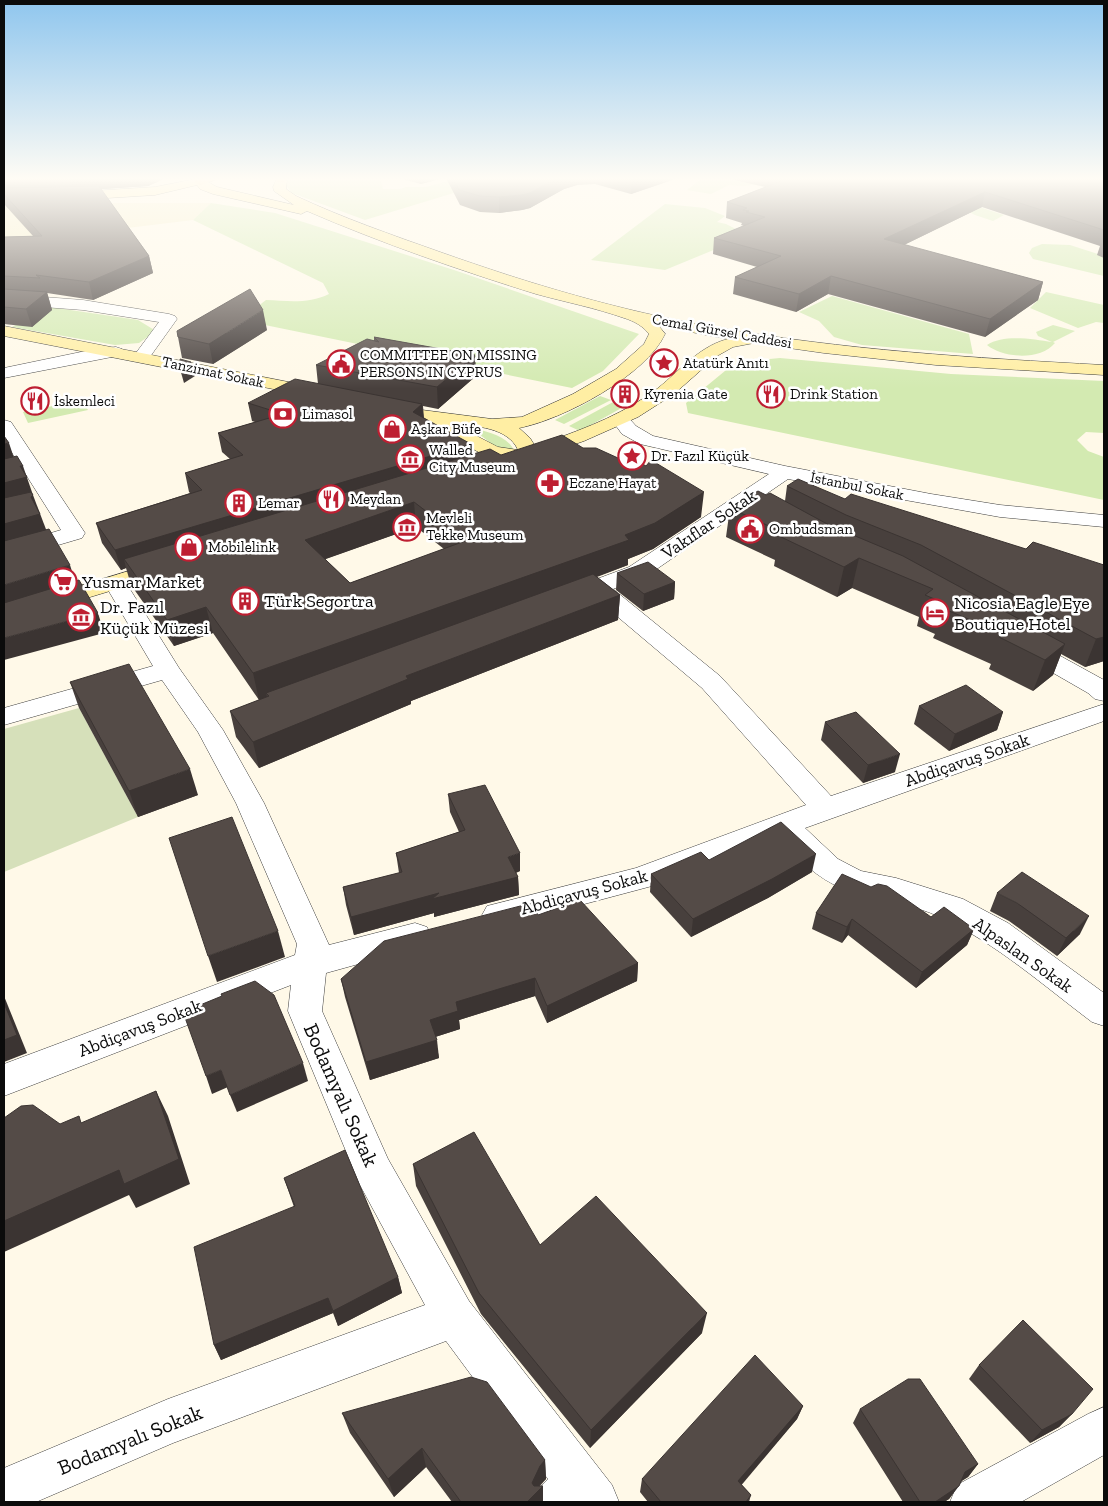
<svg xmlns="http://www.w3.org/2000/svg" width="1108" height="1506" viewBox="0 0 1108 1506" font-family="'Zilla Slab',serif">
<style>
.farmland{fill:#f5eec8}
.green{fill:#d3eab1}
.cemetery{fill:#d6e0ba}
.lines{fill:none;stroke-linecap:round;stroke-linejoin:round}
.street-casing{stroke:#3e3e3e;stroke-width:1}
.secondary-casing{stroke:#2d2d2d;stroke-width:1}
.primary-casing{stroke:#1c1c1c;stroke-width:1}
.street{fill:#fff;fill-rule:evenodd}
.secondary{fill:#ffeea3;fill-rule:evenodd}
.primary{fill:#feca5a;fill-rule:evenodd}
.wall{fill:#48403d;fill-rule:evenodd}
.shaded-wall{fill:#3b3432}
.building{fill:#544b47;stroke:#3b3432;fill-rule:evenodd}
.labels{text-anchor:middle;stroke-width:5;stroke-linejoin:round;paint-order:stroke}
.far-street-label{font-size:15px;fill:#0b0b0b;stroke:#fff}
.far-poi-label{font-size:15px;fill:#0b0b0b;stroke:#fff;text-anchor:start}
.street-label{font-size:18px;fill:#0b0b0b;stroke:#fff}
.poi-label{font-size:18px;fill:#0b0b0b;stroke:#fff;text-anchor:start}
.near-street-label{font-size:21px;fill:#0b0b0b;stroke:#fff}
</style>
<rect width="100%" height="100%" fill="#fff9e8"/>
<polygon class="farmland" points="26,203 211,203 193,220 4,243 4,206"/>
<g class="green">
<polygon points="289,178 369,178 381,181 383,189 400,189 406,187 426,187 459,178 503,178 365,220 292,193 285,184"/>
<polygon points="702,178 746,178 765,183 744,186 729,185 711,194 687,190"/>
<polygon points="930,191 1004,215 993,221 975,215"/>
<path d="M211,203L275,213L454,270L639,334L603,371L572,388L240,320L266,300C288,301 309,304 329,294L323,283L193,220Z"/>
<polygon points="665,204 705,208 725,216 717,222 726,224 740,231 733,242 665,270 591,260"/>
<polygon points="1042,244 1070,245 1104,256 1104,276 1033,259 1029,253 1032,248"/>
<polygon points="1046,292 1104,305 1104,323 1096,322 1078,328 1030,308"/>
<polygon points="832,296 969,334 973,354 862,345 834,337 819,321 799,312"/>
<polygon points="50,307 138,320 156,331 139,343 115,345 12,327"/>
<path d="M1053,325L1075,331L1053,342L1055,343C1040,361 1003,358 987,345C1003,334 1033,339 1052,342L1038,336L1036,332Z"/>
<polygon points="780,358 951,374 1104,381 1104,433 1086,432 1077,440 1088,451 1104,457 1104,500 688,413 686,403 731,366 750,361"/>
<polygon points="600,396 611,400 564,424 555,420"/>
<polygon points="82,400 88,410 28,423 23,412"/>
<polygon points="615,401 627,405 580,431 569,426"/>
<path d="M470,427C486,432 509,435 515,453L507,456Z"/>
</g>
<polygon class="cemetery" points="79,708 138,817 4,872 4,729"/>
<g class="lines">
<g class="street-casing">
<g id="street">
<polygon points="4,294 83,300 169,314 175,316 177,319 147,361 135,361 133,357 159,322 83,310 4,304"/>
<polygon points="116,347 122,349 124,352 122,355 4,378 4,368 81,352"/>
<path d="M620,414L626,415L636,426L653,436L785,466L931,494L1000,505L1104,515V527L1000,517L788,479L645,577L613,589L720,676L831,796L1104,704V721L805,828L838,859L861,871L896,878L963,899L1008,923L1104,993V1026L1092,1022C1044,986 997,944 942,918C911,902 875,902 844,889C817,879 798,858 778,838L652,886L498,927L487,924L482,915L487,906L636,868L806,805L702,688L593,596L570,604L562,602L558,597L562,592L629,567L769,474L640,444L622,434L611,419L614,415Z"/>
<polygon points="4,420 11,422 85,533 82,538 4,561 4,547 61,530 4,440"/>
<polygon points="115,576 123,578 179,668 223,730 264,803 329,945 415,923 427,927 431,936 427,945 326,973 322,1011 388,1159 469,1301 612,1485 619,1502 535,1502 542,1485 548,1479 446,1341 173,1443 36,1502 4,1502 4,1468 168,1399 425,1305 360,1185 288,1011 291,985 4,1096 4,1064 295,955 297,944 236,803 198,732 162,680 4,725 4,708 153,666 104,583 107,578"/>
<polygon points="1024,639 1033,641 1104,680 1104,701 1095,699 1088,693 1015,651 1012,646 1015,641"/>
<polygon points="1104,1407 1104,1455 1021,1502 950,1502 957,1485 1088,1414"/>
</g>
</g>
<g class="secondary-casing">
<g id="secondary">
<path d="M201,178L217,187L294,205L274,191L273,187L277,178H285L287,180L286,189L296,196C343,218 392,235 440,252C530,284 620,311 714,327C843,350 973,358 1104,365V375L936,365L824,353L754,343L733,347L717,356L674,394L638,417L584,441L529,460C516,462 500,460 486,456L430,426L428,421L382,412L379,408L382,404L388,403L422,410L492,419L522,417L573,394L616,369L644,344L649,334C643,326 634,321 624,318C596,308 565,302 536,294C459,270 381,243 307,211L301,214L213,194L200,189L197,185L155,195L75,200L69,196L75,192L155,187ZM659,326L728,339C695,347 674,379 647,396C613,419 573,433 535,446L530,438L519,428C562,420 647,375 665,334ZM454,424C475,426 508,427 518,450L498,447Z"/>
<polygon points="4,326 319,388 325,389 328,393 325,397 319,398 4,336"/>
<polygon points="165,560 173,562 176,567 173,572 4,623 4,609"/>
</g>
</g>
<g class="primary-casing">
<g id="primary">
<polygon points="192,178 217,178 215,180 200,185 196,183"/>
<polygon points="276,178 288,178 285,182 277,182"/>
</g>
</g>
<use href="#street" class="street"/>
<use href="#secondary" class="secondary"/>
<use href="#primary" class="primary"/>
</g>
<g class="wall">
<polygon points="4,178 166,178 148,186 101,189 149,256 153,273 93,300 47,293 52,310 32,327 4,324 4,325 4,237 33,236 4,204"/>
<polygon points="398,178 443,178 421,184"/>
<polygon points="446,178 678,178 631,194 595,184 577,185 564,189 530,208 522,210 499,213 480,212 460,205"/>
<polygon points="726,178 1104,178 1104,258 1097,255 1100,246 982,207 904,245 1043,282 1038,300 985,337 828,294 796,312 733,294 735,277 757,267 713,254 714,238 744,226 741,225 742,223 726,218 727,202 765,187"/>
<polygon points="267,330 213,364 182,358 178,337"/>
<path d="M374,337L475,355L476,376L438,409L423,406L424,418L472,454L501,455L583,448L701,517L653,549L628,559V565L597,577L620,595L618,620L411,701V704L259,768L236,737L230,711L259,700L213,633L174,646L131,585L126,568L121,570L102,543L96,523L190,493L189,492L185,473L230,459L222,452L218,433L255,422L252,421L248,403L318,384L316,365L374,341ZM416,527L444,549L350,583L325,559Z"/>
<polygon points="787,486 845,499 1026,549 1104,565 1103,564 1104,556 1104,661 1085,667 1061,654 1053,675 1033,691 989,669 991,664 933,638 935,634 917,626 919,617 852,588 837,597 774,566 775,560 726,537 730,508 766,495 785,501"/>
<polygon points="617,573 675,582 674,599 643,611 616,590"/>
<polygon points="70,682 198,795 138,817 79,708"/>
<polygon points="919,706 1003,712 997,730 949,751 914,724"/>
<polygon points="825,722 895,772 863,783 821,740"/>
<polygon points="448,794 520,871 516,873 518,877 519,895 434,917 434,913 354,935 346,905 343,887 399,873 396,853 459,832 450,812"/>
<polygon points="812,872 768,898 691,937 650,892 651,874"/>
<polygon points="997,893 1080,934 1057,956 1009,921 990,911"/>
<polygon points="816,913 931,917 974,929 967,945 916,988 848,935 842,943 812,929"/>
<polygon points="538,915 638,963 637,981 547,1023 535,996 459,1020 460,1029 435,1037 439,1058 370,1080 345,997 341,979"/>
<polygon points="413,1164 540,1245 702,1333 590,1448 481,1314 416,1186"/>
<polygon points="284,1178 398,1277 402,1293 338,1326 333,1313 221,1360 214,1345 294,1207"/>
<polygon points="979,1365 1072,1414 1059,1427 1030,1443 969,1379"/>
<polygon points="803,1406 797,1419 741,1484 751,1495 749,1502 648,1502 640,1492 642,1479"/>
<polygon points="860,1409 978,1464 968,1477 962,1481 949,1499 944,1502 903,1502 853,1423"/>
<polygon points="342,1413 545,1460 546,1479 540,1486 543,1502 452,1502 426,1467 394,1497 350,1433"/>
</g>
<g class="shaded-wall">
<polygon points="70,178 166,178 148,186 74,191"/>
<polygon points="420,178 443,178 421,184"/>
<polygon points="557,178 577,178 577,185 564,189 530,208 522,210 499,213 499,197"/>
<polygon points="635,178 678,178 631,194 632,179"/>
<polygon points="985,192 982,207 881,256 884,239"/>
<polygon points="149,256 153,273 93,300 89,282"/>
<polygon points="831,276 828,294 796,312 799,294"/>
<polygon points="1043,282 1038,300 985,337 990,319"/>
<polygon points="47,292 52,310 32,327 26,309"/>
<polygon points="263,310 267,330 213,364 209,344"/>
<polygon points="475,355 476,376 438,409 437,387"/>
<polygon points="191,362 195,376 184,383 180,369"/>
<polygon points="422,404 424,422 413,412"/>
<polygon points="9,443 15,461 4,464 4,444"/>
<polygon points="471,444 472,462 124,559 126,568 121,570 115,550"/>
<polygon points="20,466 23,466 33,495 4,504 4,483"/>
<polygon points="704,492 701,517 653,549 628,559 628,565 269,697 266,693 267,697 259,700 253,673 625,535"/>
<polygon points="33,495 47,532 4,545 4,524"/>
<polygon points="414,502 416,527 309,565 305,540"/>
<polygon points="859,558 852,588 837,597 844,567"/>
<polygon points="70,565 76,584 4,606 4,585"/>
<polygon points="675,582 674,599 643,611 644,594"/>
<polygon points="620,595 618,620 411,701 411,704 259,768 253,742 406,676"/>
<polygon points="206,607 213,633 174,646 167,620"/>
<polygon points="98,613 104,633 4,660 4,638"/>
<polygon points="1104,637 1104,661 1085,667 1096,639"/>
<polygon points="1065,644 1053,675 1033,691 1045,660"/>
<polygon points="1003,712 997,730 949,751 955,734"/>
<polygon points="900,754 895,772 863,783 868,765"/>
<polygon points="190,769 198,795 138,817 129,791"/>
<polygon points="520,853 520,871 508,875 508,857"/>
<polygon points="816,854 812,872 768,898 691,937 693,919"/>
<polygon points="518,877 519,895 434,917 434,913 354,935 351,917 439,893"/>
<polygon points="1089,916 1080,934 1057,956 1066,938"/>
<polygon points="852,919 848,935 842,943 847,927"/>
<polygon points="974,929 967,945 916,988 922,972"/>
<polygon points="278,931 285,957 217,982 208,956"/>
<polygon points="638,963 637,981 547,1023 547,1006"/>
<polygon points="535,978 535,996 459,1020 460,1029 432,1038 430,1020 456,1002"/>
<polygon points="4,996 27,1053 4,1062"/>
<polygon points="437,1040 439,1058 370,1080 366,1062"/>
<polygon points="303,1063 308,1081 237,1112 230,1095"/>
<polygon points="221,1070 228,1087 212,1094 206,1076"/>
<polygon points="156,1091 168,1116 190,1184 136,1208 129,1195 4,1252 4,1221"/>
<polygon points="398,1277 402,1293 338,1326 333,1311"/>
<polygon points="328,1298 333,1313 221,1360 214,1345"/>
<polygon points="707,1313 702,1333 590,1448 591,1430"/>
<polygon points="803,1406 797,1419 734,1494 738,1481"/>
<polygon points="1072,1414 1059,1427 1030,1443 1042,1430"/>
<polygon points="422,1448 426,1467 394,1497 388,1479"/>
<polygon points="545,1460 546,1479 540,1484 537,1492 543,1486 543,1502 527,1502 532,1483 540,1466"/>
<polygon points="978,1464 968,1477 955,1484 965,1472"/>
<polygon points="959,1486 949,1499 944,1502 935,1502"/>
</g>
<g class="building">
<polygon points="453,178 557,178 530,193 521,195 499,197 480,196 459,190"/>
<polygon points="789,178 1104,178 1104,230 985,192 884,239 1043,282 990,319 831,276 799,294 735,277 781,256 714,238 765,217 746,212 749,211 743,210 747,208 727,202"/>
<polygon points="99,186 149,256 89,282 36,275 40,278 4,276 4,237 42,236 4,194 4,188"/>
<polygon points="4,289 47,292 26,309 4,307"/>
<polygon points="250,289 263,310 209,344 178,337 177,331"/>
<polygon points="374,337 475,355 437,387 316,365 367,339 379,342"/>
<polygon points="180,359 191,362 180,369"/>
<polygon points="295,379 422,404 413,412 471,444 115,550 96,523 202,490 185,473 243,455 218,433 283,414 248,403"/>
<path d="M562,435L583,448H596L618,458L623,457L630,462L636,460L646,466L651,460L704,492L655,523L625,535L629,540L253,673L206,607L167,620L124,559L490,449L501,455ZM414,502L465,541L350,583L305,540Z"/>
<polygon points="4,436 9,443 4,444"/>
<polygon points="17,456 23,466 20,466 27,477 4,483 4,459"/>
<polygon points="798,479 845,499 851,494 1026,549 1033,542 1104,565 1104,637 1096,639 921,545 846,515 787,486"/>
<polygon points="758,491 766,495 770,493 829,525 903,556 1065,644 1045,660 999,637 1004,634 942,608 946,604 925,595 933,589 859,558 844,567 779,536 784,533 730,508"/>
<polygon points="31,492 33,495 31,497 40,514 4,524 4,498"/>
<polygon points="49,529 70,565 4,585 4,541"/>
<polygon points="648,562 675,582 644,594 617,573"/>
<polygon points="593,574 620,595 406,676 408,679 253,742 230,711 269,696 266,693"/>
<polygon points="79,580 98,613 4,638 4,603"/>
<polygon points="129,664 190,769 129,791 70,682"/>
<polygon points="966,685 1003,712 955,734 919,706"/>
<polygon points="856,712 900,754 868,765 825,722"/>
<polygon points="485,785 520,853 508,857 518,877 432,899 439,893 351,917 343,887 402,872 396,853 465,830 448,794"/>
<polygon points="232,817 278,931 208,956 169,838"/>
<polygon points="781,822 816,854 772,879 693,919 651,874 701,852 709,860"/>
<polygon points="1022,872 1089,916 1066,938 1017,903 997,893"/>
<polygon points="842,874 871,887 878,884 887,886 931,917 944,907 974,929 922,972 852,919 847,927 816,913"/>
<polygon points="580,900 638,963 547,1006 535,978 456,1002 458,1011 430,1020 437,1040 366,1062 341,979 384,941 532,903 538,915"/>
<polygon points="255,981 274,995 303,1063 230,1095 221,1070 206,1076 183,1012 222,996 221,994"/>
<polygon points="4,1003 17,1035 4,1040"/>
<polygon points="156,1091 179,1159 124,1184 119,1170 4,1221 4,1118 21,1106 33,1105 60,1124 79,1116 81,1123"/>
<polygon points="474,1132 540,1245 596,1196 707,1313 591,1430 479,1293 413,1164"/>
<polygon points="345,1150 398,1277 333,1311 328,1298 214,1345 194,1247 295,1206 284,1178"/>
<polygon points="1023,1320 1093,1389 1072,1414 1042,1430 979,1365"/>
<polygon points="755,1355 803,1406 738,1481 751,1495 746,1502 661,1502 642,1479"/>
<polygon points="471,1377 487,1382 545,1460 540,1466 532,1483 534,1486 543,1486 527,1502 461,1502 422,1448 388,1479 342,1413"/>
<polygon points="908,1379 920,1379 978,1464 965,1472 959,1486 935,1502 920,1502 860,1409"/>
</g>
<linearGradient id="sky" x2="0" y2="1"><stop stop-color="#8fc6ee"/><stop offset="0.46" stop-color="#fffcf5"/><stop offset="1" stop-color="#fffcf5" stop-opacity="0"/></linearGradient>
<rect width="1108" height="389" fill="url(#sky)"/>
<defs>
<g id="sight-ring" transform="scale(1.4375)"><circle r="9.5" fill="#fff" stroke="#be1f32" stroke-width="1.5"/><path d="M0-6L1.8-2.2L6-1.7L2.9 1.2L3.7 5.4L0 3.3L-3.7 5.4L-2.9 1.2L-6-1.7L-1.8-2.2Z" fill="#be1f32"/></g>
<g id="civic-ring" transform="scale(1.4375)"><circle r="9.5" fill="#fff" stroke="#be1f32" stroke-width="1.5"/><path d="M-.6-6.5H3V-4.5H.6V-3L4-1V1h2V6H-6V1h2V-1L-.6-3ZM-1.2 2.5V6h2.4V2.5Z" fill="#be1f32"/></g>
<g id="building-ring" transform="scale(1.4375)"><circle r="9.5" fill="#fff" stroke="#be1f32" stroke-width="1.5"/><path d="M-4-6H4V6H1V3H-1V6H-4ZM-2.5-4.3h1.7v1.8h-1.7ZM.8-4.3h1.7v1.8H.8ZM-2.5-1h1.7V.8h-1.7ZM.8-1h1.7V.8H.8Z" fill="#be1f32"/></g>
<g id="restaurant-ring" transform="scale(1.4375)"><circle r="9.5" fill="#fff" stroke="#be1f32" stroke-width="1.5"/><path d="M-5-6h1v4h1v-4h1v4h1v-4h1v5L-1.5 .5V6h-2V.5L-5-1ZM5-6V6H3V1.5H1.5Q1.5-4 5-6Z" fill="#be1f32"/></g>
<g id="bank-ring" transform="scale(1.4375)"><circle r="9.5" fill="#fff" stroke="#be1f32" stroke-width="1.5"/><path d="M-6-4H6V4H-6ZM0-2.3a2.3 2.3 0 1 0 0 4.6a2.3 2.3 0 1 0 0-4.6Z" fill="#be1f32"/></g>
<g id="shop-ring" transform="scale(1.4375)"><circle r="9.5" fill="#fff" stroke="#be1f32" stroke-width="1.5"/><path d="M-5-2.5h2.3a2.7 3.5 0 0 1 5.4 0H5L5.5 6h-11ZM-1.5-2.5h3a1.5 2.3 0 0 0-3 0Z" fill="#be1f32"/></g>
<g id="museum-ring" transform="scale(1.4375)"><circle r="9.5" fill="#fff" stroke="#be1f32" stroke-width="1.5"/><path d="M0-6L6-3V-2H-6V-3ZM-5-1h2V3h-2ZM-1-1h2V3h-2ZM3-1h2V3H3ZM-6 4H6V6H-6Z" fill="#be1f32"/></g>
<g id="pharmacy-ring" transform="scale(1.4375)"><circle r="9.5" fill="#fff" stroke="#be1f32" stroke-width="1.5"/><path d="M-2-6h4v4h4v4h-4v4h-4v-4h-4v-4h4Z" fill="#be1f32"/></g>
<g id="supermarket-ring" transform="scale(1.4375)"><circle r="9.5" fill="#fff" stroke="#be1f32" stroke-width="1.5"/><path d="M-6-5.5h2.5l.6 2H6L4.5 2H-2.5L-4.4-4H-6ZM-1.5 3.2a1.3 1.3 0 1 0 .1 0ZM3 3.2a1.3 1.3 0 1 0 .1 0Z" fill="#be1f32"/></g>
<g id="hotel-ring" transform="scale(1.4375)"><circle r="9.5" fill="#fff" stroke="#be1f32" stroke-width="1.5"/><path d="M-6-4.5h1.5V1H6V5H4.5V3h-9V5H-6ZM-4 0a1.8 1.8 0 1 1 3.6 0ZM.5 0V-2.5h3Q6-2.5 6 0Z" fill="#be1f32"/></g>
</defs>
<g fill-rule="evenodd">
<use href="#sight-ring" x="664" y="363"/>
<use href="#civic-ring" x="341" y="364"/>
<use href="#building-ring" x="625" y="394"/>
<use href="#restaurant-ring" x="771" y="394"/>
<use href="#restaurant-ring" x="35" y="401"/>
<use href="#bank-ring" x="283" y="414"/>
<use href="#shop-ring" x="392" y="429"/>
<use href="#sight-ring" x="632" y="456"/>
<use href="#museum-ring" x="410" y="459"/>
<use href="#pharmacy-ring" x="550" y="483"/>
<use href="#restaurant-ring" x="331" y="499"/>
<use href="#building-ring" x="239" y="503"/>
<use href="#museum-ring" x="407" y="527"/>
<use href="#civic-ring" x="750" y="529"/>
<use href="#shop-ring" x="189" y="547"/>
<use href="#supermarket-ring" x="63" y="582"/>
<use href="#building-ring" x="245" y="601"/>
<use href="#hotel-ring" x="935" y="613"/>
<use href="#museum-ring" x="81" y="617"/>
</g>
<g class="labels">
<g class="far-street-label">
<text transform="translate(722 331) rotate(10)" y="5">Cemal Gürsel Caddesi</text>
<text transform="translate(213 372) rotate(12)" y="5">Tanzimat Sokak</text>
<text transform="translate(857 486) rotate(11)" y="5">İstanbul Sokak</text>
</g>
<g class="far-poi-label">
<text x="360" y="360">COMMITTEE ON MISSING<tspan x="360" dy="17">PERSONS IN CYPRUS</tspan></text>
<text x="683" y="368">Atatürk Anıtı</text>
<text x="644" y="399">Kyrenia Gate</text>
<text x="790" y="399">Drink Station</text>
<text x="54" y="406">İskemleci</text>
<text x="302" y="419">Limasol</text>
<text x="411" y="434">Aşkar Büfe</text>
<text x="429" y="455">Walled<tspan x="429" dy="17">City Museum</tspan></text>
<text x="651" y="461">Dr. Fazıl Küçük</text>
<text x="569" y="488">Eczane Hayat</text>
<text x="350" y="504">Meydan</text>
<text x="258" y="508">Lemar</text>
<text x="426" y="523">Mevleli<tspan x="426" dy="17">Tekke Museum</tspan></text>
<text x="769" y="534">Ombudsman</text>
<text x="208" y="552">Mobilelink</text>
</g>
<g class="street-label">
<text transform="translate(709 524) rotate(-34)" y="6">Vakıflar Sokak</text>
<text transform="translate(967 760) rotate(-19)" y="6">Abdiçavuş Sokak</text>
<text transform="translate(584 892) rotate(-15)" y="6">Abdiçavuş Sokak</text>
<text transform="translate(1023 955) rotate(35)" y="6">Alpaslan Sokak</text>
<text transform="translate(140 1028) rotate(-21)" y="6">Abdiçavuş Sokak</text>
</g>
<g class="poi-label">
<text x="82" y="588">Yusmar Market</text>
<text x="264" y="607">Türk Segortra</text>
<text x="954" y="609">Nicosia Eagle Eye<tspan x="954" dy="21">Boutique Hotel</tspan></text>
<text x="100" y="613">Dr. Fazıl<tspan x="100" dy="21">Küçük Müzesi</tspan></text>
</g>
<g class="near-street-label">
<text transform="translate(341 1095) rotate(66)" y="7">Bodamyalı Sokak</text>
<text transform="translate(130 1440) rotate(-22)" y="7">Bodamyalı Sokak</text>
</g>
</g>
<rect width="1108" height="1506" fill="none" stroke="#0b0b0b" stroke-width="10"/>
</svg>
